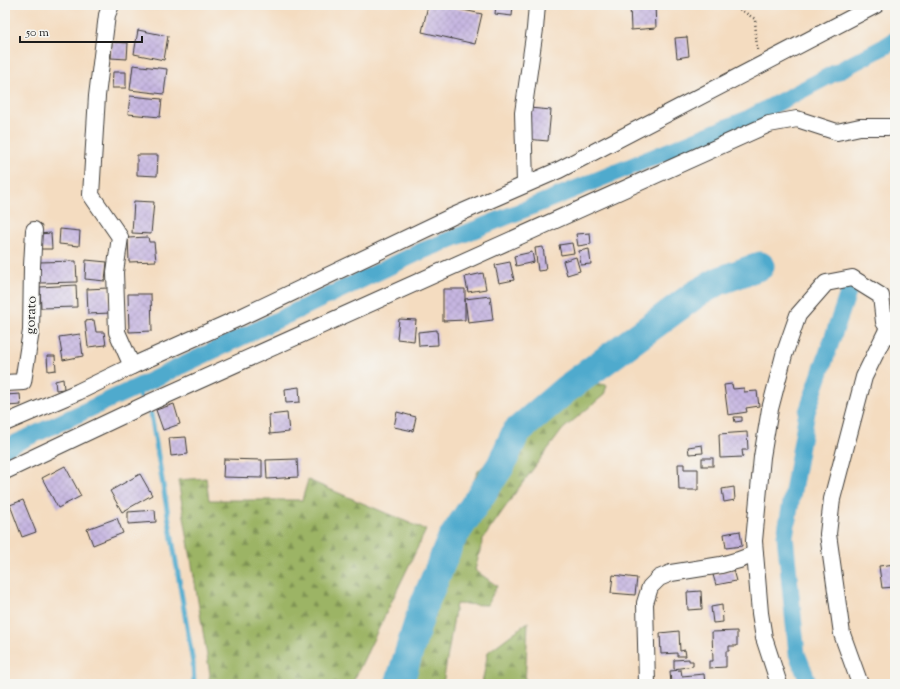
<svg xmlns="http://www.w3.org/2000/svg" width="900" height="689" viewBox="0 0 900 689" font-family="'Sorts Mill Goudy',serif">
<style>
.forest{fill:url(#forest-firs);stroke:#5c6840}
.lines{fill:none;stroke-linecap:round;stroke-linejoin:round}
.stream{stroke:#50aacd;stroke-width:5}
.canal{stroke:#50aacd;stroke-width:17}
.river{stroke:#50aacd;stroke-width:29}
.building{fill:url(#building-cross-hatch)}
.street-casing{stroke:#3c3935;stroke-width:18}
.path{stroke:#3c3935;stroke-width:2.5;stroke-dasharray:1 3;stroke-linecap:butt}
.street{stroke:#fff;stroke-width:16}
.labels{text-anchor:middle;stroke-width:3.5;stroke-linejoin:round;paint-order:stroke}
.street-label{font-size:14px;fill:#1c1c1c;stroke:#f6f6f2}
</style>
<defs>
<pattern id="forest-firs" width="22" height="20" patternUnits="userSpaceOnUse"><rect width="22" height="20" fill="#9cb465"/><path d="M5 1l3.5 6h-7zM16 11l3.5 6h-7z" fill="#7e9252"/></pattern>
<pattern id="building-cross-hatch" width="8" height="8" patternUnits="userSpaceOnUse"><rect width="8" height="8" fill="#c6b6e1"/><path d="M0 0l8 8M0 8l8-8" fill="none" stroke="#aa9cc0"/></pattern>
</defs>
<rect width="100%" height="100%" fill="#f6f6f2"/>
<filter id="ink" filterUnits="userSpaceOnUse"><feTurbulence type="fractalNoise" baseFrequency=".025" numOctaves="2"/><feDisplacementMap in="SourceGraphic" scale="8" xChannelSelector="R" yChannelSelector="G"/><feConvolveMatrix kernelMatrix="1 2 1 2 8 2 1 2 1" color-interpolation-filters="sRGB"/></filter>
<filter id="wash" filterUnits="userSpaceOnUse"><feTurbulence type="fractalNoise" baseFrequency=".012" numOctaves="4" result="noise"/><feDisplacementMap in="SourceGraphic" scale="16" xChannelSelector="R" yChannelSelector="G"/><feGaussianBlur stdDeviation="0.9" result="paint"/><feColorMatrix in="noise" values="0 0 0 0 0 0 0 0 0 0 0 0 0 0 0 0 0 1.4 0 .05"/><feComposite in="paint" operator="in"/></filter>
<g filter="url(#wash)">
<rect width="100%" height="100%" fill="#f4dcc0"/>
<g class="forest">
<polygon points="587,382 607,385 604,395 563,429 518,489 483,539 475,570 497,586 487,605 456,604 443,684 412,684 438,598 455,526 478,471 509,442"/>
<polygon points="206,478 209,500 302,500 308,480 426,530 352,684 208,684 210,674 178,480"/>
<polygon points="528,622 525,684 482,684 488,652"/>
</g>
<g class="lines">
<g class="stream">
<polyline points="137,387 140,397"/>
<polyline points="151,414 193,663 194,684"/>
</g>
<g class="canal">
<polyline points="5,448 137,387 422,251 745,120 884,47 895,40"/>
<polyline points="809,684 797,654 785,536 807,412 848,293"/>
</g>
<polyline class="river" points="399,684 423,607 451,540 501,465 516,432 565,390 696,294 719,281 760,266"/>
</g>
<g id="blocks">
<g class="building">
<polygon points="428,5 440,5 482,14 475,44 422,32"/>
<polygon points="496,5 513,5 512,16 495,14"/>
<polygon points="592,5 613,5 613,8"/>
<polygon points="630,5 655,5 656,28 631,30"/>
<polygon points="138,30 168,36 164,60 134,54"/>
<polygon points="687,37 689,56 677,58 675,38"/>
<polygon points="112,42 128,43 127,59 111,58"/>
<polygon points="133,65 167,69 164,94 130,90"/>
<polygon points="113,72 126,72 126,88 112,88"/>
<polygon points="130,96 162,99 160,117 128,114"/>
<polygon points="529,108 551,110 548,141 526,139"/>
<polygon points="137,155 158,155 157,176 137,175"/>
<polygon points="134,201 154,202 151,234 132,233"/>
<polygon points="60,229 80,231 79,246 59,244"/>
<polygon points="51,233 52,249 40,249 39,234"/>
<polygon points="590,233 591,244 578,246 576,234"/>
<polygon points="148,237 149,242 154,242 156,261 129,262 128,238"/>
<polygon points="572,243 574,253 561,255 559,245"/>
<polygon points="543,247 546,270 538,271 535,248"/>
<polygon points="589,249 591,264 581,265 579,251"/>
<polygon points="532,252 534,262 516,266 514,256"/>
<polygon points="576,257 580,271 567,275 563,261"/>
<polygon points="86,260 107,262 105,281 85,279"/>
<polygon points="76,261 77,282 40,283 39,262"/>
<polygon points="510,262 514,280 499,283 495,265"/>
<polygon points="483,273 486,289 468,292 465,277"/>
<polygon points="76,285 77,307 41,308 40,287"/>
<polygon points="108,288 110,313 88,314 87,289"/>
<polygon points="443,289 465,289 465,320 443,321"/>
<polygon points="128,294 151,294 152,331 129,332"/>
<polygon points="490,296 493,320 468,323 465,299"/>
<polygon points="399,319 416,320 414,341 397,339"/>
<polygon points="94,320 96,332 104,332 106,345 88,347 85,321"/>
<polygon points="437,330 438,345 419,346 418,332"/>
<polygon points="80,334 83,356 63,360 59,337"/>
<polygon points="47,356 55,356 56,370 48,371"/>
<polygon points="63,379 64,389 56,390 55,381"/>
<polygon points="732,384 733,389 744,388 744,392 757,391 759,406 746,408 747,412 728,415 724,385"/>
<polygon points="299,387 300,402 286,403 285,389"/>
<polygon points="20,394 21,405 7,406 6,395"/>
<polygon points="174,404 180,424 163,430 156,410"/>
<polygon points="397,412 416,417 413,431 394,427"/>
<polygon points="287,413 289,432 270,434 269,415"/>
<polygon points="734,417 742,417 742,421 735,422"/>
<polygon points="747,432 748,450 742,450 743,457 720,458 719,434"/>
<polygon points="186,437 188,454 171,456 169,438"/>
<polygon points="702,445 703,453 689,454 688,447"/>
<rect x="702" y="458" width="11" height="8"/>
<polygon points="224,459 262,460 262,478 223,477"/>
<polygon points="297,459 298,477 267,479 266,460"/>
<polygon points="678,464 684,464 684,469 698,469 698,490 679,490"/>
<polygon points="65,466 81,496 58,508 42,478"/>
<polygon points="140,474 152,495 122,512 110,491"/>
<polygon points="734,487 735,500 724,502 722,489"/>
<polygon points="23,500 36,532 22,537 10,505"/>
<polygon points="155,510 156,522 128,524 128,512"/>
<polygon points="117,518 123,533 93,545 87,529"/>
<polygon points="740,531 742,546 726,548 724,534"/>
<polygon points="895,564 895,587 882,588 879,566"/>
<polygon points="733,570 736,581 716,585 713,575"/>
<polygon points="613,575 637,578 635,595 611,593"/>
<polygon points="701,591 702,609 688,610 687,592"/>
<polygon points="722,605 723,622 713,623 711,607"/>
<polygon points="679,631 680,651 685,650 686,656 677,656 677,653 661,654 660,633"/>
<polygon points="737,631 737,646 729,646 729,651 726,651 726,667 709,668 709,661 713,661 712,632"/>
<polygon points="689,659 689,661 693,661 693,666 674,669 674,660"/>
<polygon points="681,670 682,676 704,674 705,684 671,684 670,671"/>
</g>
</g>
</g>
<g filter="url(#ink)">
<use href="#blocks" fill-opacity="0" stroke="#3c3935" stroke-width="1"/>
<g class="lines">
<g class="street-casing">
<g id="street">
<polyline points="111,5 107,15 97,96 91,195 120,237 115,272 117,332 132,366"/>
<polyline points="525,184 523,113 535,29 537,5"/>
<polyline points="5,383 23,382 31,331 32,266 34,230"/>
<polyline points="5,423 78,392 132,366 241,317 451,217 559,170 876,5"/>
<polyline points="5,471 151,402 769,124 797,119 837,132 860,127 895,127"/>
<polyline points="647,684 645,603 650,587 659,578 671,573 721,565 739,560 755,554"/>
<polyline points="779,684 764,638 760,613 754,541 762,457 770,409 784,355 798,315 826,283 852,278 881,296 884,322 895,337"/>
<polyline points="860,684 842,634 828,534 832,499 864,377 888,328 895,318"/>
</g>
</g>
<polyline class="path" points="733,5 755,19 757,50"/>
<use href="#street" class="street"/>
</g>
</g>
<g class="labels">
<g class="street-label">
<text transform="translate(30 315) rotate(-88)" y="5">gorato</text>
</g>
</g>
<rect width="900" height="689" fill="none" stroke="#f6f6f2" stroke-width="20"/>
<path d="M20 36v6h122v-6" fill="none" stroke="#1c1c1c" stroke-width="2"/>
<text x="26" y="36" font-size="12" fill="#1c1c1c" stroke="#f6f6f2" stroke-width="3" paint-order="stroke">50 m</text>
</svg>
